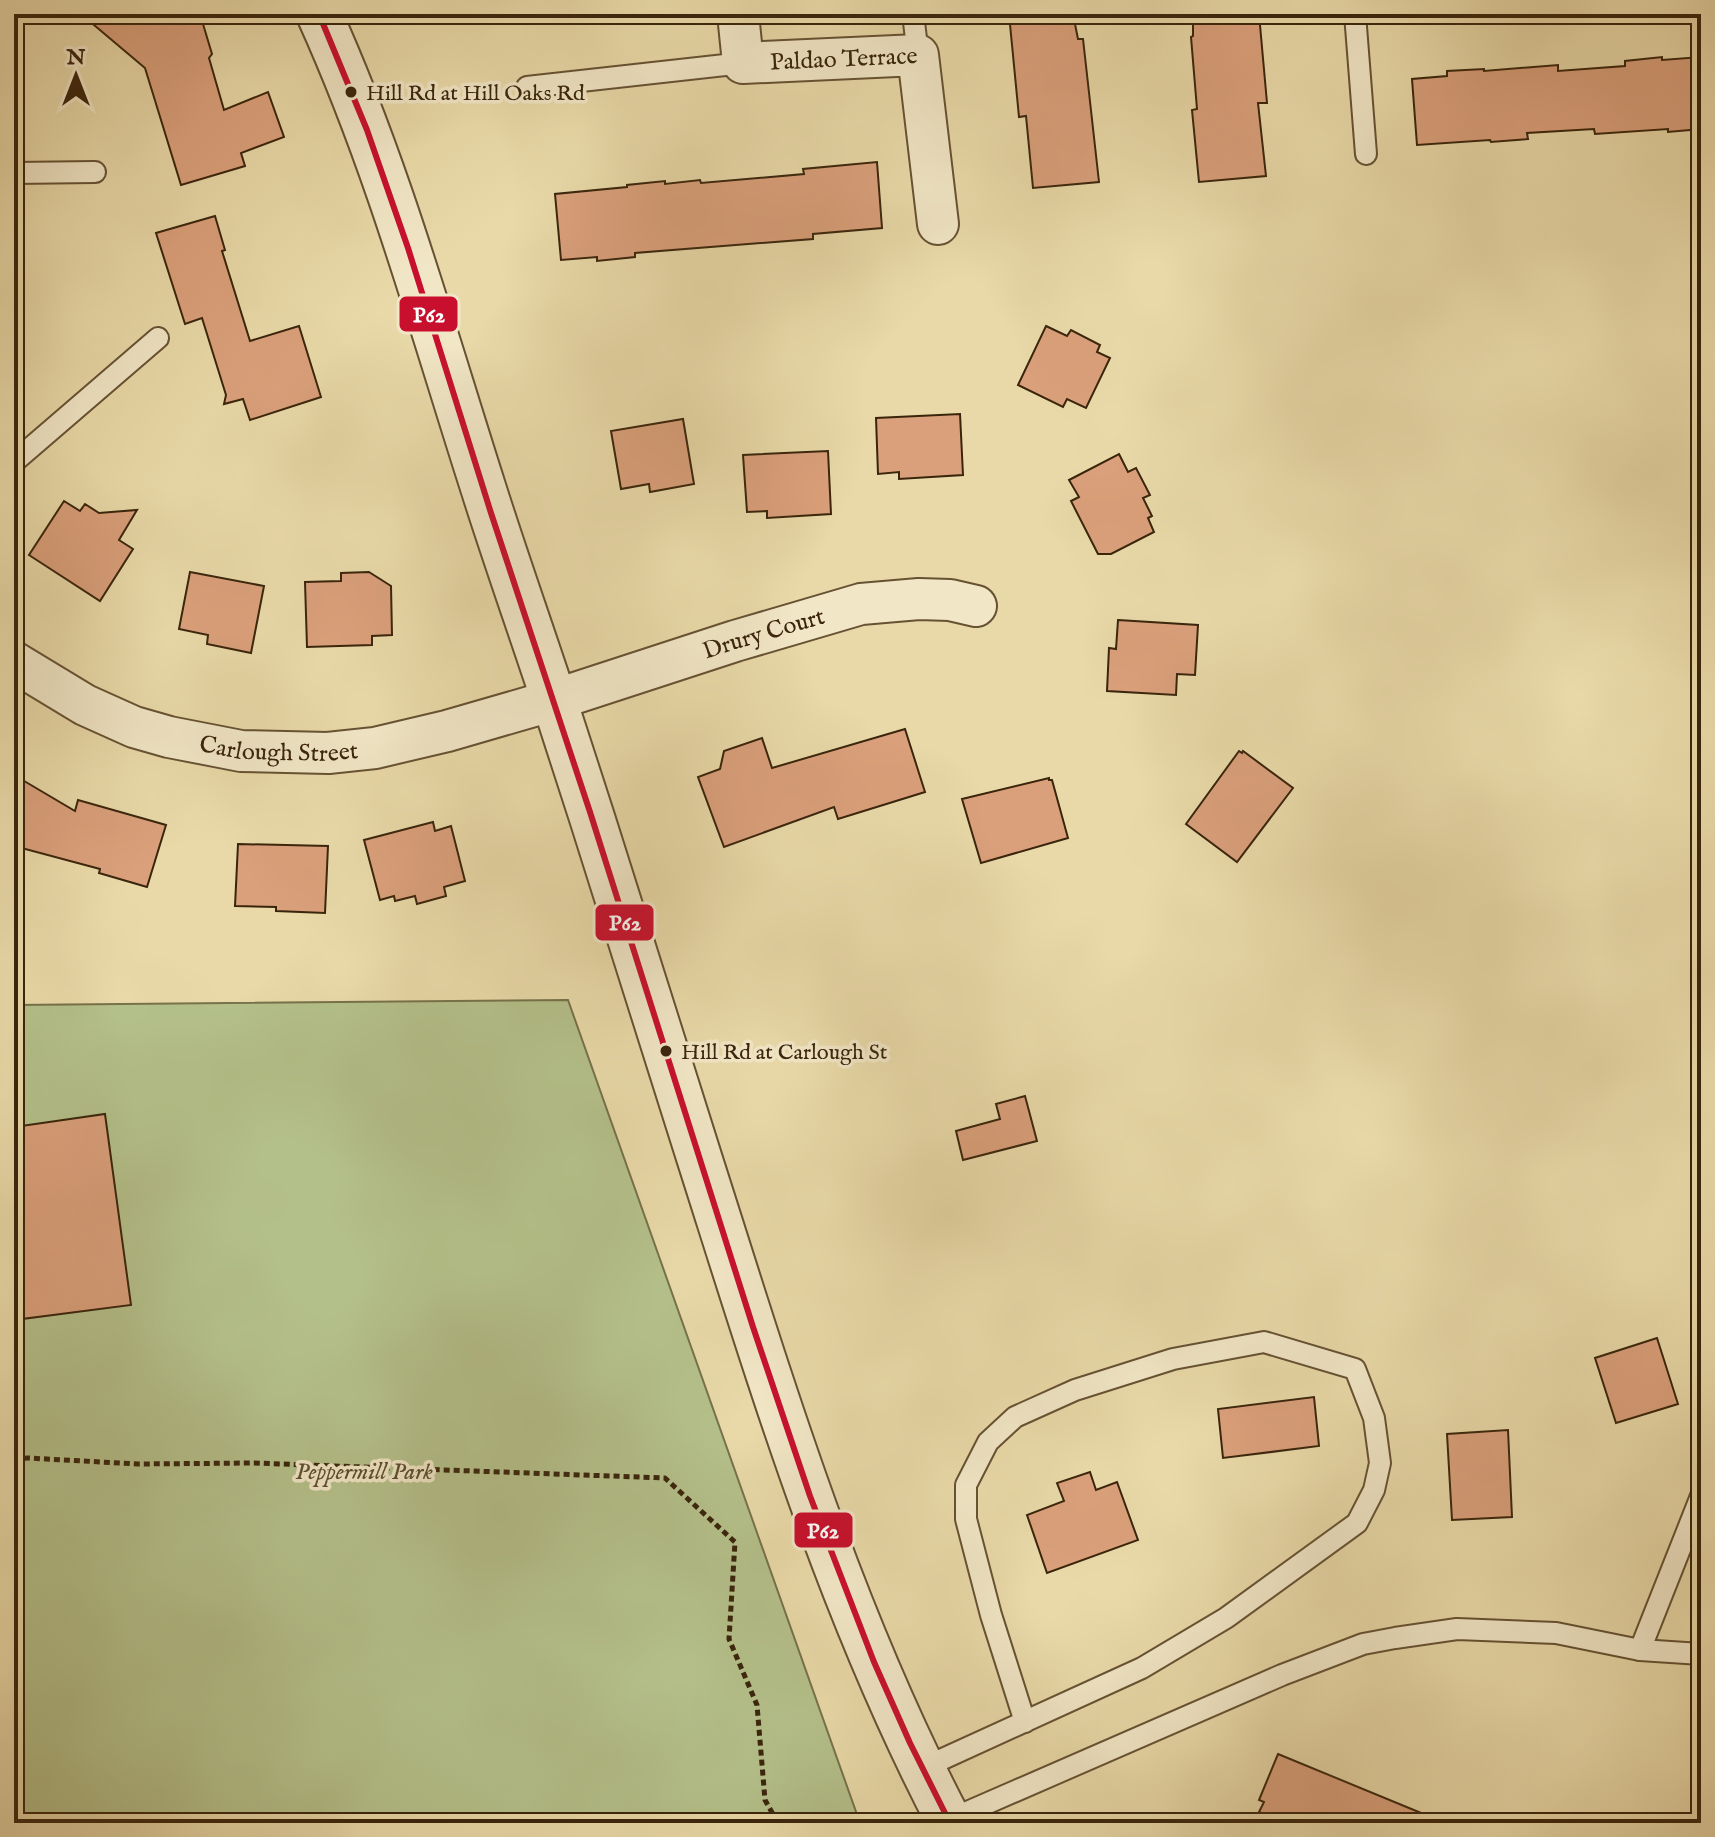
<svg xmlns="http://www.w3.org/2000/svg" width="1715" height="1837" viewBox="0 0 1715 1837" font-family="'IM FELL English',serif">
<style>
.green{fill:#b4c08a;stroke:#77724b;stroke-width:2}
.building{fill:#daa07b;stroke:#3a250c;stroke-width:2}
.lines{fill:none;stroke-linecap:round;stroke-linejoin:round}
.service-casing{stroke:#665233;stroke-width:24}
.minor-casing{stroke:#665233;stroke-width:44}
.tertiary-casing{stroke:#665233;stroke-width:48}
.path{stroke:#3a250c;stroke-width:5;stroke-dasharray:6 4;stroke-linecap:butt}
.service{stroke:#f1e6c6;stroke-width:20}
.minor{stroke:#f1e6c6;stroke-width:40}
.tertiary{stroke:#f1e6c6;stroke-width:44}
.bus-1-casing{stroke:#f1e6c6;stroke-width:12}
.bus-1{stroke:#c8102e;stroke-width:6}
.bus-dot{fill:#3a250c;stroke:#f1e6c6;stroke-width:3}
.labels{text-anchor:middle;stroke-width:7;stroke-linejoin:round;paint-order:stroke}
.bus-label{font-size:22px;fill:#3a250c;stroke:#f1e6c6;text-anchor:start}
.street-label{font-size:24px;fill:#3a250c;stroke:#f1e6c6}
.park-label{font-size:24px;font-style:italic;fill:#584c2c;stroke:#f1e6c6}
.line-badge{stroke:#f1e6c6;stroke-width:3}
.badge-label{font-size:22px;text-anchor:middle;font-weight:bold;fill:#fff}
</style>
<rect width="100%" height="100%" fill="#e9d9a8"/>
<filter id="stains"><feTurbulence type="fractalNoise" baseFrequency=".0025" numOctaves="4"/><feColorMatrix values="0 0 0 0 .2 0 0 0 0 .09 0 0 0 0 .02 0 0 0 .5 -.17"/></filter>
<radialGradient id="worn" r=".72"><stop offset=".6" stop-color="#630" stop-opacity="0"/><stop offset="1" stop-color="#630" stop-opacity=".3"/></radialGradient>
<polygon class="green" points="568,1000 860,1823 14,1823 14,1005"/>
<g class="building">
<polygon points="81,14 200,14 212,54 209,58 224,110 268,92 284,137 241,153 245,166 181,185 145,68"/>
<polygon points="1009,14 1073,14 1078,39 1083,39 1099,182 1033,188 1026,116 1019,117"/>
<polygon points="1193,14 1259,14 1267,103 1258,103 1266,176 1199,182 1192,110 1197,109 1191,37 1193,36"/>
<polygon points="1662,57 1662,60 1701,57 1701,129 1668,132 1668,129 1595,134 1594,129 1527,133 1528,139 1491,142 1490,140 1417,145 1412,79 1447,76 1447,71 1484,69 1484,71 1558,65 1558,71 1625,66 1625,61"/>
<polygon points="877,162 882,228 813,234 813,239 635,253 635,257 597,261 597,257 561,260 555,194 627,187 627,185 665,181 665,184 700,180 701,183 804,174 803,169"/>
<polygon points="215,216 225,250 222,251 250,341 299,326 321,397 250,420 243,399 224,404 226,395 202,318 185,324 156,233"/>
<polygon points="1046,326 1067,336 1071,330 1100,345 1097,352 1110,358 1086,408 1067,399 1063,407 1018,385"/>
<polygon points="960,414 963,475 899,479 899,472 878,474 876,418"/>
<polygon points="683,419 694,484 650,492 649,484 621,489 611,431"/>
<polygon points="828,451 831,514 767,518 767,511 747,512 743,455"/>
<polygon points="1119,454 1128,472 1136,468 1150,495 1143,498 1152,516 1148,518 1154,532 1111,554 1098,554 1071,501 1079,497 1069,480"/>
<polygon points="64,501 80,511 85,504 99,513 137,510 119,540 133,549 100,601 29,555"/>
<polygon points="190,572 264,586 251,653 207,644 208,635 179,629"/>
<polygon points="369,572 391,586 392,635 372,636 372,645 307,647 305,582 341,581 341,573"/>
<polygon points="1118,620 1198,625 1195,675 1177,674 1176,695 1107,691 1109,648 1116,649"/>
<polygon points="905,729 925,792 838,819 834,807 724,847 698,777 720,769 724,751 762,738 772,768"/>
<polygon points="1239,751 1242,753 1243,751 1293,788 1237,862 1186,824"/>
<polygon points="14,775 75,811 78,800 166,825 147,887 99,873 100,869 14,846"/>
<polygon points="1049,778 1049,780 1052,780 1068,838 981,863 962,799"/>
<polygon points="433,822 435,831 451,826 465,881 444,887 446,896 417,904 415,896 395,901 394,896 380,900 364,840"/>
<polygon points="238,844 328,846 325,913 276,911 276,907 235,906"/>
<polygon points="1025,1096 1037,1141 963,1160 956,1131 1000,1119 996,1104"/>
<polygon points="105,1114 131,1305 14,1320 14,1127"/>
<polygon points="1657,1338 1678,1404 1616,1423 1595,1358"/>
<polygon points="1314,1397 1319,1446 1223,1458 1218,1409"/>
<polygon points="1508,1430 1512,1517 1452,1520 1447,1434"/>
<polygon points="1090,1472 1096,1490 1117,1482 1138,1540 1047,1573 1027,1515 1064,1501 1057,1483"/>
<polygon points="1278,1754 1443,1822 1443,1823 1284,1823 1259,1812 1264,1802 1259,1800"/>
</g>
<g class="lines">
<g class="service-casing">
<g id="service">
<polyline points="913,14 918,55"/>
<polyline points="1355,14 1366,154"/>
<polyline points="527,87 743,63"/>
<polyline points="14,173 95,172"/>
<polyline points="14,462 158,338"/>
<polyline points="1640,1650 1701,1496"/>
<polyline points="923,1768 1142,1668 1226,1618 1357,1523 1374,1490 1380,1463 1374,1418 1355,1369 1264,1342 1173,1359 1075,1390 1015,1417 988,1442 966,1485 966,1519 991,1615 1025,1722"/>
<polyline points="949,1820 1282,1675 1363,1644 1395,1638 1457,1629 1556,1633 1640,1650 1701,1654"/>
</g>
</g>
<g class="minor-casing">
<g id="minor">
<path id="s1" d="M738,14L743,63L918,55L938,224"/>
<path id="s2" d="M14,662L85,705L134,727L169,737L241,751L328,753L375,748L447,731L554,700L735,641L861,604L919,599L950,600L976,606"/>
</g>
</g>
<g class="tertiary-casing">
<path id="tertiary" d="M319,14C388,166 432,328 483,487C505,557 530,627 553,697C603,850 651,1004 699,1157C771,1383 839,1612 950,1823"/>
</g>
<polyline class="path" points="14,1459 28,1458 138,1464 254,1463 665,1478 735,1542 729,1639 757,1705 765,1800 778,1823"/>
<use href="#service" class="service"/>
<use href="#minor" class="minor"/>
<use href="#tertiary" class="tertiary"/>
<g class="bus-1-casing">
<polyline id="bus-1" points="319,14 367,130 408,248 491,513 590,812 753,1327 810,1496 874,1662 910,1743 950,1823"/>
</g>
<use href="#bus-1" class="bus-1"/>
</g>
<g class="bus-dot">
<circle cx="351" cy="92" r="7"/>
<circle cx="666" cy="1051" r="7"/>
</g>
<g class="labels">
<g class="bus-label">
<text x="366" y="100">Hill Rd at Hill Oaks Rd</text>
<text x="681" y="1059">Hill Rd at Carlough St</text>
</g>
<g class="street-label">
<text dy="8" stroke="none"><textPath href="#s1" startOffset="150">Paldao Terrace</textPath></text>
<text dy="8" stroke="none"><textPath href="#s2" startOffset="786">Drury Court</textPath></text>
<text dy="8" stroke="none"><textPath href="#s2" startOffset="284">Carlough Street</textPath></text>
</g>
<g class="park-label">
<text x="364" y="1479">Peppermill Park</text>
</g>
</g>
<g class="line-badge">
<rect x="398" y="295" width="61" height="38" rx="8" fill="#c8102e"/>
<rect x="594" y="903" width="61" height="39" rx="8" fill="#c8102e"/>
<rect x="793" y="1511" width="61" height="38" rx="8" fill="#c8102e"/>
</g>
<g class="badge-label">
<text x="429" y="322">P62</text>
<text x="625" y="930">P62</text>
<text x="823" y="1538">P62</text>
</g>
<rect width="1715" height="1837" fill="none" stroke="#e9d9a8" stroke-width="48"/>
<rect x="16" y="16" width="1683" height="1805" fill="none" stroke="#3a250c" stroke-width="4"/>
<rect x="24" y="24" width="1667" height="1789" fill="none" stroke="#3a250c" stroke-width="2"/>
<g transform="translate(76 76)" stroke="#f1e6c6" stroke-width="6" paint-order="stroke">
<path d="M0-6L14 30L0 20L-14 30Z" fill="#3a250c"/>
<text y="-12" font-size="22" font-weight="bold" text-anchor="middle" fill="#3a250c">N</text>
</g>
<rect width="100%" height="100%" filter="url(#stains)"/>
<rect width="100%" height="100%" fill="url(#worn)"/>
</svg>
